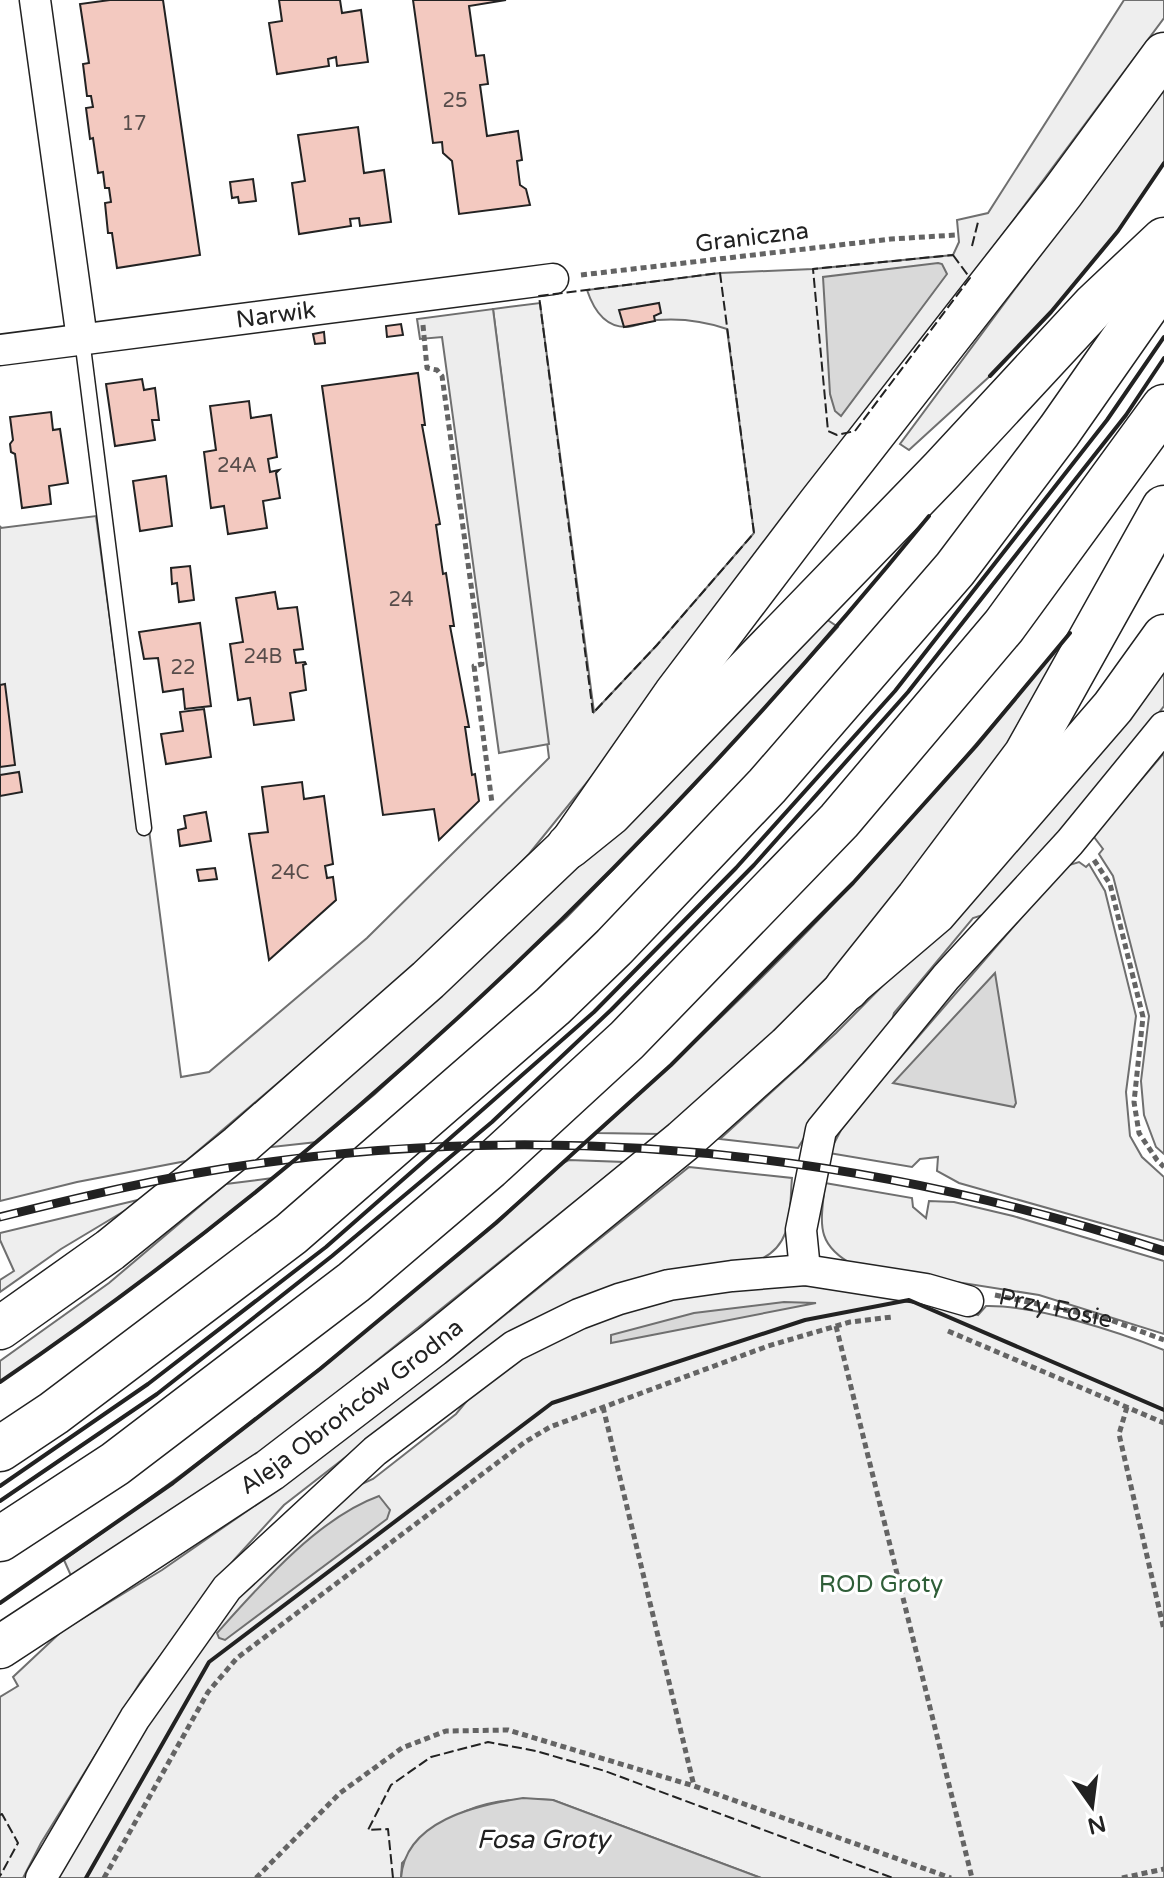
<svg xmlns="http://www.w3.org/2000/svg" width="1164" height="1878" viewBox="0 0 1164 1878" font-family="'Varela Round',sans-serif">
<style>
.green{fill:#eee;stroke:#6f6f6f;stroke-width:2}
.parking{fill:#ededed;stroke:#6f6f6f;stroke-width:2}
.water{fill:#d9d9d9;stroke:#6f6f6f;stroke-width:2}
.building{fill:#f3c9c0;stroke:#222;stroke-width:2}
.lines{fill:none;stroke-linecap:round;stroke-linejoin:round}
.service-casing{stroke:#222;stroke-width:17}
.minor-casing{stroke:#222;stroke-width:33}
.secondary-casing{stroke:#222;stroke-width:45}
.motorway-casing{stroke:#222;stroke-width:47}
.path{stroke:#646464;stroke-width:5;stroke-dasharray:6 4;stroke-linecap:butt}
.service{stroke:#fff;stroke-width:14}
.minor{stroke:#fff;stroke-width:30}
.secondary{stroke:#fff;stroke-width:42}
.motorway{stroke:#fff;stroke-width:44}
.rail-casing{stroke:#222;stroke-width:9}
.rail{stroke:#fff;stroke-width:6;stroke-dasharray:18;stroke-linecap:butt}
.fence{stroke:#222;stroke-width:2;stroke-dasharray:10 4;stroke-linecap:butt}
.wall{stroke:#222;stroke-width:4}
.labels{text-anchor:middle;stroke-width:6;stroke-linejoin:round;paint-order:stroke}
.number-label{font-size:20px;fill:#564c4a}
.street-label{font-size:24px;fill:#222;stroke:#fff}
.park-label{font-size:24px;fill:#2f5e38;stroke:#fff}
.water-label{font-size:26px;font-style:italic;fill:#222;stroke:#fff}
</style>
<rect width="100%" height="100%" fill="#fff"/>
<g class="green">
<path d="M1124,0H1164V18L689,656L529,854L466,918L351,1021L186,1161L77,1182L0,1201V526L1,528L96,516L127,746L138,745L181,1077L209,1072L367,938L549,758L493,309L540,303L594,712L657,645L754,533L727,329C704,321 682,318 657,320C647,321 636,327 626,327C604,327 593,308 587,290L720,273L813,269L953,255L959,242L957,220L988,213Z"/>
<polygon points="1164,88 1164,163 1118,231 1051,312 990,376 909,450 900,444"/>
<polygon points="820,615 838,627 691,789 567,917 375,1094 317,1142 263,1148"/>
<path d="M1070,633L998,767L831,976L750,1055L661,1134L597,1133C685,1053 774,969 854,882C929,801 999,717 1070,633Z"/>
<polygon points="1164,668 1164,706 1099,790 986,914 973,918 894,1013 890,1028 815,1120 798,1148 720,1139 836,1033 905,963"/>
<polygon points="1164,753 1164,1154 1156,1147 1144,1115 1141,1081 1149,1016 1113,876 1099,854 1103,849 1094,837 1098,830"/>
<polygon points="1079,862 1086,867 1089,864 1105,891 1136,1016 1126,1092 1130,1136 1142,1157 1164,1177 1164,1241 959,1183 937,1171 938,1157 920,1159 912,1167 829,1153 841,1130 880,1081 1066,866"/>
<path d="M569,1160L624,1162L293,1428L203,1493L72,1578L64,1560C237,1438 403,1306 561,1164Z"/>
<path d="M689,1167L792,1178C789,1211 794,1245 759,1260L541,1317L486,1348L284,1505L234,1560L141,1681L41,1843L23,1878H0V1697L18,1686L13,1677L62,1631L162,1570L257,1504L450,1359Z"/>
<path d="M273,1178C186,1251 93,1318 0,1382V1361L109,1283L226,1184Z"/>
<path d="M825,1183L912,1198L913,1207L926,1218L929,1201L954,1202L1013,1216L1164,1261V1334L1039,1295L855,1266C814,1244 821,1224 825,1183Z"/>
<polygon points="146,1198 61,1249 0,1292 0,1280 14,1271 0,1240 0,1233"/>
<path d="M778,1283L871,1290L932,1299L978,1315L986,1306C1036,1305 1116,1331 1164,1350V1878H761L553,1800C523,1798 493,1799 466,1811C448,1818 418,1849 402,1863L401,1878H53L162,1696L226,1609L342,1493L373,1479L456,1414L475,1391L510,1364L597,1321L675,1296Z"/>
</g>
<polygon class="parking" points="493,309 549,744 499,753 442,337 420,339 417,319"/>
<g class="water">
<polygon points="938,263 942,264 947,274 841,416 835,411 830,394 823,277"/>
<polygon points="995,973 1016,1103 1014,1107 893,1083"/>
<polygon points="784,1302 816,1303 611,1343 611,1335 694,1313"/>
<path d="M379,1496L390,1510L387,1519L225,1640L219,1638L217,1633C260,1585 318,1518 379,1496Z"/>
<path d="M523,1798L553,1800L761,1878H401C405,1821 476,1805 523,1798Z"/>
</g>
<g class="building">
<polygon points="110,0 163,0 200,255 117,268 112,233 108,233 105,203 111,202 109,188 105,188 103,172 98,173 93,138 90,139 86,108 93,107 91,96 87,96 83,64 89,63 80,4"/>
<polygon points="279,0 340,0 342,13 361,10 368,62 337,66 336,57 328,59 329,66 277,74 269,23 282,21"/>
<polygon points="413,0 506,0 469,6 476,56 484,55 488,84 480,85 487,136 518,131 522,160 517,161 520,185 526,189 530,205 459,214 452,161 443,153 442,142 433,143"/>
<polygon points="358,127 364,173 384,170 391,222 360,226 359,218 350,219 351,226 299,234 292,183 305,181 298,135"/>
<polygon points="253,179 256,201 239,203 238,197 232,198 230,182"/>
<polygon points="659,303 661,313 654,316 655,321 624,327 619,310"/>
<polygon points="401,324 403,335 387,337 386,326"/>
<polygon points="324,332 325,343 315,344 313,334"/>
<polygon points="418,373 425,425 422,425 440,524 436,525 443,574 446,573 454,626 450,626 469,727 465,727 472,775 475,774 479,801 439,840 434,809 383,815 322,386"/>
<polygon points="142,379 144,390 155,388 159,420 152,420 155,440 115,446 106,384"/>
<polygon points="249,401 251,418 271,415 277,457 268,459 270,472 279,470 276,473 280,498 263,501 267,528 228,534 224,506 211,508 204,452 216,450 210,406"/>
<polygon points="51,412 53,430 60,429 68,483 49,486 51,504 22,508 15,454 11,452 10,444 13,440 10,417"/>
<polygon points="166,476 172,526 140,531 133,481"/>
<polygon points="190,566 194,600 179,602 177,583 172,584 171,568"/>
<polygon points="275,592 278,609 297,607 303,649 294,650 296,663 305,662 306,664 303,665 306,690 290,693 294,720 254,725 250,698 238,700 230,644 243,642 236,598"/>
<polygon points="200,623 211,706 185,709 183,689 163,692 158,658 144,659 139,632"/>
<polygon points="5,684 15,765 0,767 0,685"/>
<polygon points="204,709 211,757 166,764 161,734 183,731 180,712"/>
<polygon points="19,772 22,792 0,796 0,775"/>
<polygon points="302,782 304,799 324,796 333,864 325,866 327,878 333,877 336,900 269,960 249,834 268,832 262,787"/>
<polygon points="206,812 211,841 180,846 178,830 186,828 184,816"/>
<polygon points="215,868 217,879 199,881 197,870"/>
</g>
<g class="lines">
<g class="service-casing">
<polyline id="service" points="82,339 144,828"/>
</g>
<g class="minor-casing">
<g id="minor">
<polyline points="35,0 82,339"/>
<path id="s2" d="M0,350L553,279"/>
<polyline points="805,1270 801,1230 821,1130 946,977 1070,842 1164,727"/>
<polyline points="41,1878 135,1718 227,1588 375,1451 514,1346 579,1314 619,1299 669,1285 732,1276 805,1270 926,1289 968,1301"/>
</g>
</g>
<g class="secondary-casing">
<g id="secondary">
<polyline points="0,1328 110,1250 239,1146 428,980 569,846 675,694 819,504 1062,193 1164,54"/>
<path id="s3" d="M0,1647L270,1470L432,1346L683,1141L788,1047L847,988L935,913L1113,707L1164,636"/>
</g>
</g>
<g class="motorway-casing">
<g id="motorway">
<polyline points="569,846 610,813 942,470 1095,305 1164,240"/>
<polyline points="847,988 918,899 1026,755 1164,508"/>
<polyline points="0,1449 54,1413 291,1234 553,1006 614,947 767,786 955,569 1059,431 1164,281"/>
<polyline points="0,1539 115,1464 354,1282 489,1167 627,1040 839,821 1004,626 1164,407"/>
</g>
</g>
<g class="path">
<polyline points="581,275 891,239 956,235"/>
<polyline points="423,325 427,368 437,370 442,376 482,664 474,666 492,803"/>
<polyline points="1094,860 1110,884 1143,1017 1134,1102 1139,1133 1157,1160 1164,1167"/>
<path id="s1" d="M995,1295L1108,1319L1164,1340"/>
<polyline points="836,1326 972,1878"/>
<polyline points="948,1331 1164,1423"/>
<polyline points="603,1407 694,1786"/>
<polyline points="1127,1407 1119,1434 1164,1630"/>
<polyline points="104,1878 208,1692 237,1658 525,1442 550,1427 768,1346 850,1322 892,1317"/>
<polyline points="256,1878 340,1793 402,1748 446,1731 508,1730 694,1786 951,1878"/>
<polyline points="1122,1878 1164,1869"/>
</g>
<use href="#service" class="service"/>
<use href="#minor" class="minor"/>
<use href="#secondary" class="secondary"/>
<use href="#motorway" class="motorway"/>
<g class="rail-casing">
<path id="rail" d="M0,1217C84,1196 168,1176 254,1164C564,1120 868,1153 1164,1251"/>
</g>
<use href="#rail" class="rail"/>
<g class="fence">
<polyline points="972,246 978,222"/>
<polygon points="953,255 970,278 855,431 837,435 828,431 813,269"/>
<polygon points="720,273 754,533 657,645 593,713 539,296"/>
<polyline points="0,1815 2,1814 18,1843 0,1876"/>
<polyline points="393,1878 388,1829 368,1830 391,1785 431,1757 488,1742 536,1751 605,1771 893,1878"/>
</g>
<g class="wall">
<polyline points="990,376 1051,312 1118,231 1164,163"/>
<path d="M0,1382C352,1142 660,846 929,516"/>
<polyline points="0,1486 148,1384 326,1247 594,1012 736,868 895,691 1107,420 1164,337"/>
<polyline points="0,1501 157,1394 332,1256 492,1122 611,1010 754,865 908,692 1126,415 1164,358"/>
<polyline points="0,1603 173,1483 320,1369 496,1223 671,1065 853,883 976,746 1070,633"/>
<polyline points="86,1878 209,1662 552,1403 805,1320 909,1300 1164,1410"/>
</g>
</g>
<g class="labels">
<g class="number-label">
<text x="455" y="107">25</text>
<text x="134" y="130">17</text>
<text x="237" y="472">24A</text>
<text x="401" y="606">24</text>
<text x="263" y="663">24B</text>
<text x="183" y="674">22</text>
<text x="290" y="879">24C</text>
</g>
<g class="street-label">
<text transform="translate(752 237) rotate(-7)" y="8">Graniczna</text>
<text dy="8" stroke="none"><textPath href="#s2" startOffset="278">Narwik</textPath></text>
<text dy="8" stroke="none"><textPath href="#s1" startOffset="62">Przy Fosie</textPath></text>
<text dy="8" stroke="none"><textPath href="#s3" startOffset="426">Aleja Obrońców Grodna</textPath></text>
</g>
<g class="park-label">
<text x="881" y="1592">ROD Groty</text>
</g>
<g class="water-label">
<text x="543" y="1848">Fosa Groty</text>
</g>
</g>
<g transform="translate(1092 1806) rotate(166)" stroke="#ffffff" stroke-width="6" paint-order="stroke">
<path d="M0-6L14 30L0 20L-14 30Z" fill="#222222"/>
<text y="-12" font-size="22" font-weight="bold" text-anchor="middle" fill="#222222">N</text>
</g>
</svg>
